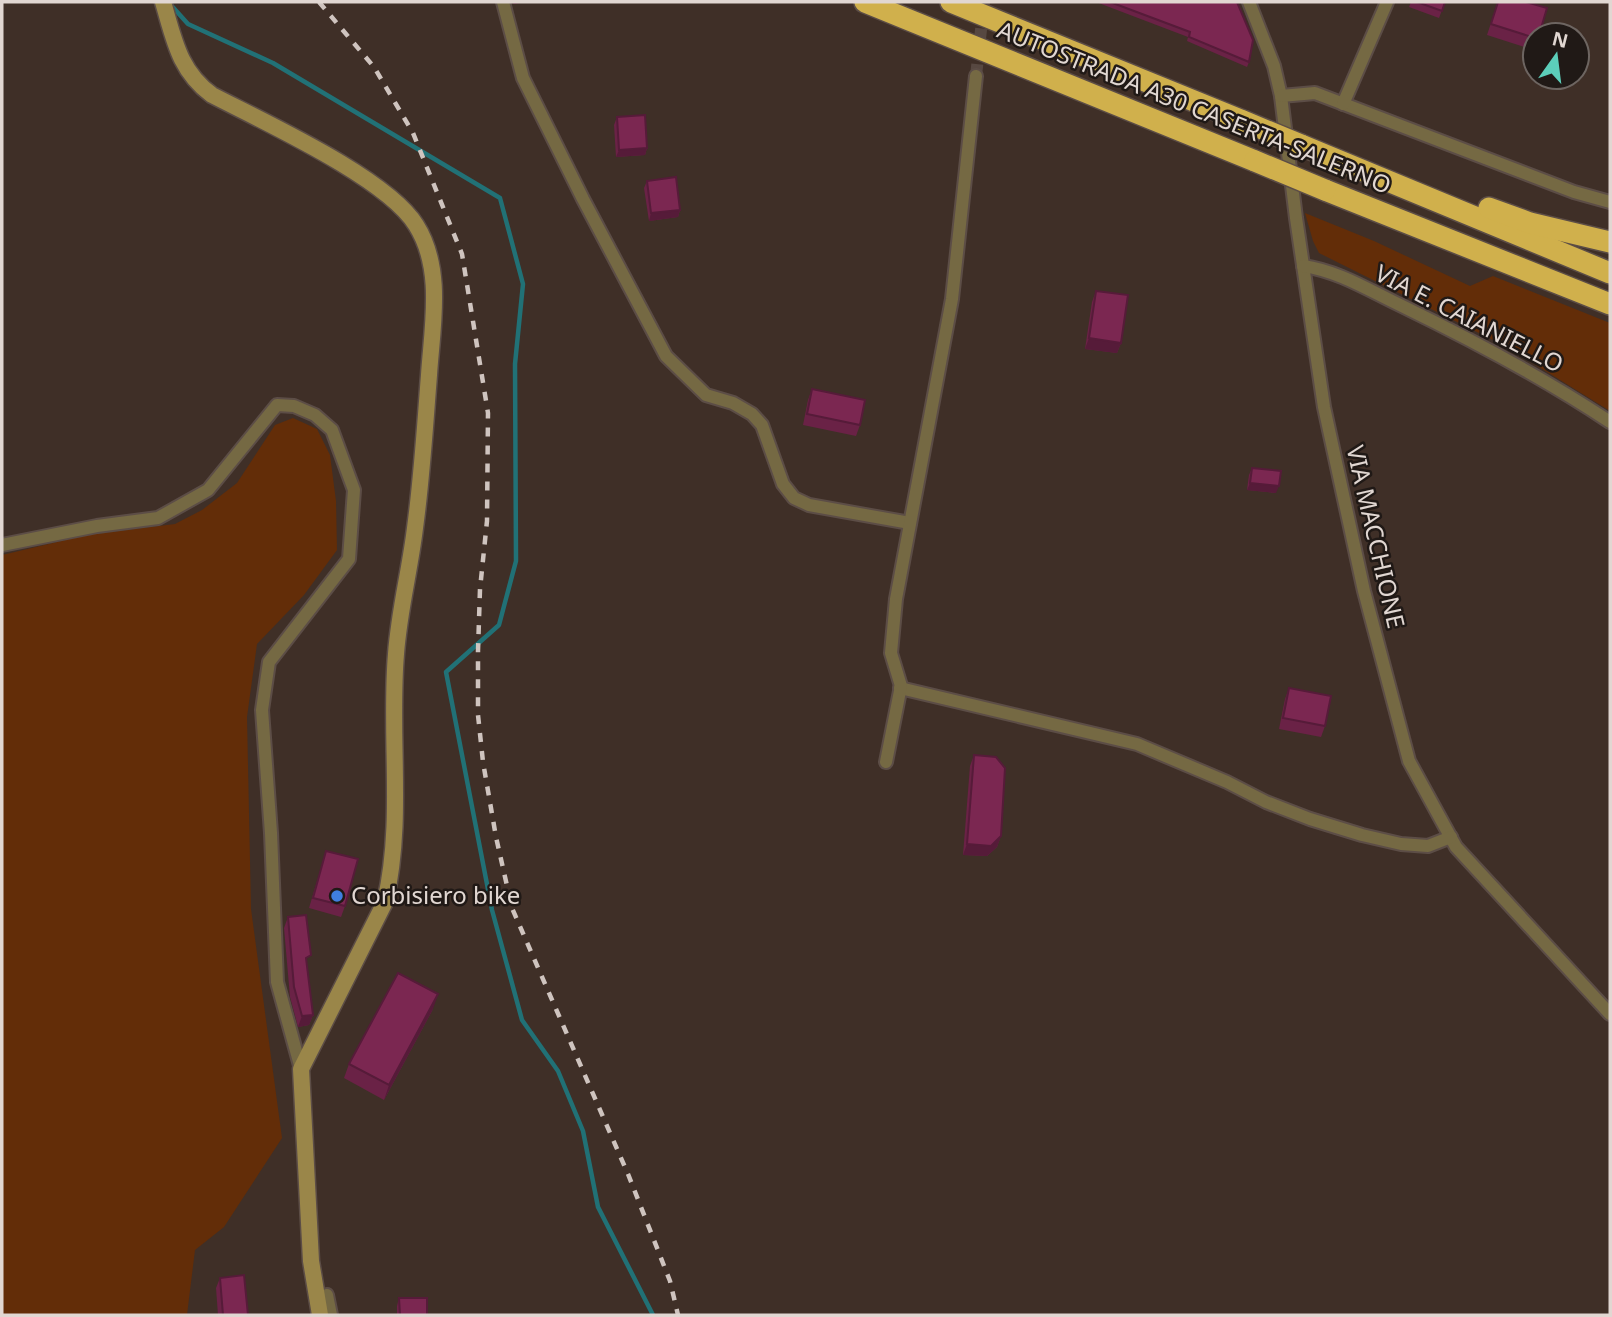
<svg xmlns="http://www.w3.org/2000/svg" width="1612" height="1317" viewBox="0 0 1612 1317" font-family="'Noto Sans',sans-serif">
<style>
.green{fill:#632d08}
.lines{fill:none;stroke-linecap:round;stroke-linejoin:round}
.stream{stroke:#217176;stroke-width:4.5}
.minor-tunnel{stroke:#574841;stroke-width:12;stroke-dasharray:12 6;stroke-linecap:butt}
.minor-casing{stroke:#5c4d46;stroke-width:16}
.secondary-casing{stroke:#5c4d46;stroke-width:19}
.motorway-casing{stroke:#5c4d46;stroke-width:24}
.minor{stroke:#756943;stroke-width:12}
.secondary{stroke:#9a8649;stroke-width:16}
.motorway{stroke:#d0b04c;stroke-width:21}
.rail{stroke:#cfc4bf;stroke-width:4.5;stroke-dasharray:9 9;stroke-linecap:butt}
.motorway-bridge-casing{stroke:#5c4d46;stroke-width:24;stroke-linecap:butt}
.motorway-bridge{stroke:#d0b04c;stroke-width:21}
.wall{fill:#6a2246}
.shaded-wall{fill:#561b39}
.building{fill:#7b2751;stroke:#561b39;stroke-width:2}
.shop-dot{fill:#3f7fe0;stroke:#201916;stroke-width:2.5}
.labels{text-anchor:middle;stroke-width:5;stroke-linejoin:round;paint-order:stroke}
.street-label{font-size:24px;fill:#e1d7d2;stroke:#201916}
.poi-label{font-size:24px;fill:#e1d7d2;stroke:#201916;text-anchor:start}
</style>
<rect width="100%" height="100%" fill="#3f2f27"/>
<g class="green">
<polygon points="1305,213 1374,241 1470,286 1493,276 1610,323 1610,411 1505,346 1319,253 1313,241"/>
<polygon points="293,418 317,429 330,455 336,501 337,550 304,595 257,644 247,717 251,909 282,1138 224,1227 195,1250 187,1315 2,1315 2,555 87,535 175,524 202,510 237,483 275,425"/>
</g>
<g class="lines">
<polyline class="stream" points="170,4 188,24 273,63 500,198 523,284 515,364 516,561 499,625 446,672 492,910 522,1020 558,1071 583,1131 598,1207 653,1315"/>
<polyline class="minor-tunnel" points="976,76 984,2"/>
<g class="minor-casing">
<g id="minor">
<polyline points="503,2 523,78 583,199 666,356 706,395 733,403 752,414 762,425 783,484 794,498 809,505 910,523"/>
<polyline points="1249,2 1274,66 1281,96 1296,218 1324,407 1364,591 1409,761 1456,847 1610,1014"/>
<polyline points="1281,96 1315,93 1574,192 1610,202"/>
<polyline points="1343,104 1387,2"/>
<path d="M1303,266C1339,271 1370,291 1402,306C1474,341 1544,378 1610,422"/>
<polyline points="2,545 97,526 158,518 208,490 277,405 294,406 315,415 332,430 354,490 349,559 269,662 262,710 271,833 277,982 301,1069"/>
<polyline points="900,688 1137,744 1227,782 1266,802 1310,819 1362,835 1401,844 1428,846 1451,837"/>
<polyline points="886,762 901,686 891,653 896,599 952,299 976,76"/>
<polyline points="327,1295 331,1315"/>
</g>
</g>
<g class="secondary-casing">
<path id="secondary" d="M163,2C174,39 179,71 212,95C264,122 387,178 416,225C444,269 432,327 429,375C425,426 422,477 415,528C410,570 399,611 396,654C389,737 404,820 385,902L301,1069L311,1261L320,1315"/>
</g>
<g class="motorway-casing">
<g id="motorway">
<polyline points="865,2 1255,161"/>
<polyline points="951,2 1243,121"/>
<polyline points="1301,145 1610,273"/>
<polyline points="1325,190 1610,304"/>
<polyline points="1489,208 1530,223 1610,242"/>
</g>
</g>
<use href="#minor" class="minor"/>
<use href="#secondary" class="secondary"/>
<use href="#motorway" class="motorway"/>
<polyline class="rail" points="319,2 374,67 413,133 462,254 488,413 487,521 480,589 478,651 478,715 483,762 496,837 512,908 628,1174 670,1281 678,1315"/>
<g class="motorway-bridge-casing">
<g id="motorway-bridge">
<polyline points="1243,121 1301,145"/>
<polyline points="1255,161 1325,190"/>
</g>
</g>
<use href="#motorway-bridge" class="motorway-bridge"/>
</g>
<g class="wall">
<polygon points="1096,2 1237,2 1249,62 1247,67 1187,41 1188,37"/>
<polygon points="1411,2 1445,2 1439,18 1409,7"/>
<polygon points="1498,2 1535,35 1535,46 1534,50 1487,35"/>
<polygon points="617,117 647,148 645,155 616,157 614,125"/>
<polygon points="647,181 680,210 678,217 649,221 644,188"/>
<polygon points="1096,291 1121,343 1117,353 1085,349 1092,302"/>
<polygon points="812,389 860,425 856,436 803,425 808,400"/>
<polygon points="1252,468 1276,493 1247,490 1249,475"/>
<polygon points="1289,688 1325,726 1321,737 1279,729 1285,699"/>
<polygon points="974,755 1001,836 997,847 987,856 963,855 970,766"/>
<polygon points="326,851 345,906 341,917 309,908"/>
<polygon points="288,917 307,965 313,1015 309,1025 298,1027 290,997 284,928"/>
<polygon points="433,1009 384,1100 344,1078 349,1064"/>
<polygon points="220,1278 248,1315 218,1315 216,1288"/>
<polygon points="399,1298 427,1315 397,1315 397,1306"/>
</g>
<g class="shaded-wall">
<polygon points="513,2 528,2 513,4"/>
<polygon points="647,148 645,155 616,157 619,150"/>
<polygon points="680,210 678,217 649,221 651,213"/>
<polygon points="1089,338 1121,343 1117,353 1085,349"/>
<polygon points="1250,483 1279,486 1276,493 1247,490"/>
<polygon points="1001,836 997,847 987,856 963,855 967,844"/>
<polygon points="438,994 433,1009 384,1100 389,1085"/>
<polygon points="313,1015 309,1025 298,1027 302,1016"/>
</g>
<g class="building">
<polygon points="1110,2 1237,2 1253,40 1249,62 1189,37 1190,32"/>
<polygon points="1417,2 1445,2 1442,11"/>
<polygon points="1498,2 1526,2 1547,8 1539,35 1535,35 1535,38 1491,24"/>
<polygon points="645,115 647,148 619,150 617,117"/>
<polygon points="676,177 680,210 651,213 647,181"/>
<polygon points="1096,291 1128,295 1121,343 1089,338"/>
<polygon points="812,389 865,400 860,425 807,414"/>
<polygon points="1252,468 1281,471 1279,486 1250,483"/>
<polygon points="1289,688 1331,696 1325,726 1283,718"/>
<polygon points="974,755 996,757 1005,768 1001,836 991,846 967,844"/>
<polygon points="326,851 358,859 345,906 313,898"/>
<polygon points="306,915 311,955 306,958 313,1015 302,1016 294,987 288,917"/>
<polygon points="398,973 438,994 389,1085 349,1064"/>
<polygon points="244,1275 248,1315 223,1315 220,1278"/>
<polygon points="399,1298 427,1298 427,1315 400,1315"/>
</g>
<circle class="shop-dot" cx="337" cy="896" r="7"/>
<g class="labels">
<g class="street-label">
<text transform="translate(1194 108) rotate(22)" y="8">AUTOSTRADA A30 CASERTA-SALERNO</text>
<text transform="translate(1469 319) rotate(27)" y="8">VIA E. CAIANIELLO</text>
<text transform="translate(1375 537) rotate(77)" y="8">VIA MACCHIONE</text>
</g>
<g class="poi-label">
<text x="351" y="904">Corbisiero bike</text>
</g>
</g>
<rect width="1612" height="1317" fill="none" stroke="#e1d7d2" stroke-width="7"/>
<g transform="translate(1556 56) rotate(14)"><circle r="33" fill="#201916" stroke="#6d6561" stroke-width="2"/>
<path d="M0-5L12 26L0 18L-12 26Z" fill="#5cceba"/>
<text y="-10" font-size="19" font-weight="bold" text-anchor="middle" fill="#e1d7d2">N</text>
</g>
</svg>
